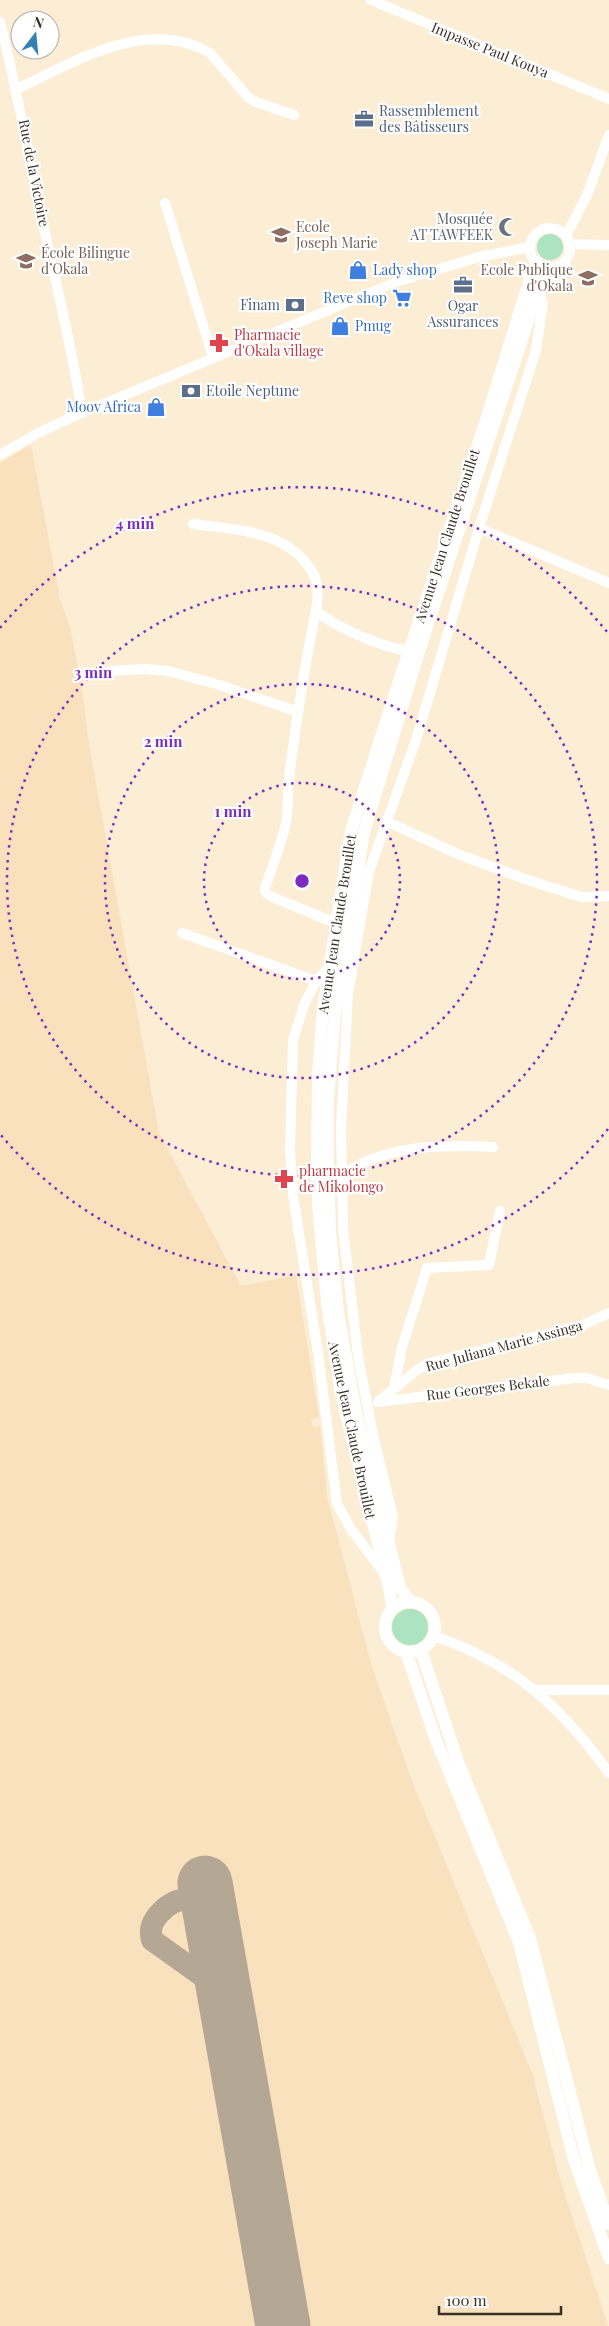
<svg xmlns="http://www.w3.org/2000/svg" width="609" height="2326" viewBox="0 0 609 2326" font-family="'Playfair Display',serif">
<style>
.built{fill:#f9e1bd}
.green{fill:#ace4c2}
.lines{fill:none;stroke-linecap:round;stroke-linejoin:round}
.taxiway{stroke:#b4a894;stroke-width:22}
.runway{stroke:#b4a894;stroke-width:55}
.minor{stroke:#fff;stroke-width:10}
.major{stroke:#fff;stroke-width:12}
.ring{fill:none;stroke:#7b2cbf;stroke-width:2.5;stroke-dasharray:2.5 5}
.labels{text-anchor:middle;stroke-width:4.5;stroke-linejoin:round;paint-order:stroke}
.street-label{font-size:14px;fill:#393126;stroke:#fff}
.service-label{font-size:14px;fill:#4e5e75;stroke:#fff;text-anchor:start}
.worship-label{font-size:14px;fill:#5b616d;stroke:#fff;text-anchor:end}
.education-label{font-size:14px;fill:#785e54;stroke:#fff;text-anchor:start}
.shop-label{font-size:14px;fill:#366cbe;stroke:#fff;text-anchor:start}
.health-label{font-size:14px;fill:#be3a42;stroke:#fff;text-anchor:start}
.centre{fill:#7b2cbf;stroke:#fff;stroke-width:2.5}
.ring-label{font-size:15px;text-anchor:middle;font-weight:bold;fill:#7b2cbf;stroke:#fff;stroke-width:4.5;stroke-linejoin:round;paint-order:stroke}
</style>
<rect width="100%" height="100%" fill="#fcedd5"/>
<polygon class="built" points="31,445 60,599 71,631 84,703 89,744 159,1133 241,1286 296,1275 319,1417 311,1420 313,1427 320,1426 327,1496 371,1664 412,1781 532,2073 560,2179 608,2326 0,2326 0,463"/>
<g class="green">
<circle cx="550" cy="247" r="13"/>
<circle cx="410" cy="1627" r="18"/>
</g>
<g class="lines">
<path class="taxiway" d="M220,1968C254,1920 195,1875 160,1913C152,1922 149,1928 152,1940L215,1985L229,2014"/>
<polyline class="runway" points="205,1883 283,2326"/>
<g class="minor">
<polyline points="371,0 609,99"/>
<path d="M0,22C17,88 28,154 42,219C56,284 72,348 82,413"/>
<path d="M17,89C74,62 147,16 210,53L248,97L256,102L294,115"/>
<polyline points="165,203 213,357"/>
<circle cx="550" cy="248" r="20"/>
<polyline points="566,236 588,193 609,135"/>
<polyline points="569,244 609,245"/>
<polyline points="0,455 40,432 72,417 396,282 479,257 530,247"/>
<path d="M193,524C237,530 288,530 313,573C323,591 314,618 311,636C302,683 295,731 289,778C287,793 289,808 286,823C281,845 272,867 265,888V892L272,897L336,923"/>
<polyline points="479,528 609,583"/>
<path d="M316,611C339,629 379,646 408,651"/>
<polyline points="110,671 144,669 168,671 220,685 298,712"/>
<polyline points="386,821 460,855 528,880 581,897 609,896"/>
<polyline points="182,933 316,981"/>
<polyline points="329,967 316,981 304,1005 293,1040 290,1151 293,1195 318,1353 337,1504 351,1529 384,1573"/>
<path d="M341,1176C383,1145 443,1144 493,1147"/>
<polyline points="394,1387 402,1347 427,1268 489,1265 500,1211"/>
<polyline points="378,1402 418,1369 430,1363 583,1325 609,1313"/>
<polyline points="378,1402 575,1378 586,1378 609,1385"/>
<polyline points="389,1542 393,1517 373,1435 358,1356 343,1229 341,1127 348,994 369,871 416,740 479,528 536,350 543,303 538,290"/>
<path d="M434,1636C512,1662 562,1707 609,1773"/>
<polyline points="536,1690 609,1690"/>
</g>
<g class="major">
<circle cx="410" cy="1627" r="25"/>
<polyline points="410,1602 400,1587 356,1412 338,1313 330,1231 328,1167 328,1100 335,1013 364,832 422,642 541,282 548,267"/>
<polyline points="392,1608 390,1592 341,1394 327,1302 318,1205 317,1165 318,1074 323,1009 351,831 395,693 487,417 530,278 537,262"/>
<polyline points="421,1650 458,1762 530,1938 590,2170 609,2224"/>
<polyline points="406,1652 436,1740 519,1942 574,2160 609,2258"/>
</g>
</g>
<g class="ring">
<circle cx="302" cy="881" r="98"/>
<circle cx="302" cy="881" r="197"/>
<circle cx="302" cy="881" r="295"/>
<path d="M608 1129A394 394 0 0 1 0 1134M0 628A394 394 0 0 1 608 633"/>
</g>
<defs>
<g id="office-bare" transform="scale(1.5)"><path d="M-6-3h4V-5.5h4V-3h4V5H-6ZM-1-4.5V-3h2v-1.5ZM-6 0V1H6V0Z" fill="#5c6f8a" stroke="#fff" stroke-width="2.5" paint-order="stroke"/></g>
<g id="mosque-bare" transform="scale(1.5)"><path d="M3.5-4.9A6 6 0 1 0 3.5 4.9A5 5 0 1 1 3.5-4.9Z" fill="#6b7280" stroke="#fff" stroke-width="2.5" paint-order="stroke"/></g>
<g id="school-bare" transform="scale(1.5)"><path d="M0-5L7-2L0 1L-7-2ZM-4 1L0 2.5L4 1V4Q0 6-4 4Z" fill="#8d6e63" stroke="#fff" stroke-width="2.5" paint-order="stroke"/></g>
<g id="shop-bare" transform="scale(1.5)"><path d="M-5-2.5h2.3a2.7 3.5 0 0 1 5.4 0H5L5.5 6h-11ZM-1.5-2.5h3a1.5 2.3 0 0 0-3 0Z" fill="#3f7fe0" stroke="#fff" stroke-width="2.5" paint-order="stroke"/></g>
<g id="supermarket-bare" transform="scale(1.5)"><path d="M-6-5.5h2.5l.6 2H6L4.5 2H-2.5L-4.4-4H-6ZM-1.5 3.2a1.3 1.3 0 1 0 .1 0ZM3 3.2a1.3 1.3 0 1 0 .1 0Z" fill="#3f7fe0" stroke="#fff" stroke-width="2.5" paint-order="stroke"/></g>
<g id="bank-bare" transform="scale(1.5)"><path d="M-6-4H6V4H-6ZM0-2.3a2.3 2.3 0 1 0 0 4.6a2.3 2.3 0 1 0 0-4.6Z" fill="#5c6f8a" stroke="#fff" stroke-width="2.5" paint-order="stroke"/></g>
<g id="pharmacy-bare" transform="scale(1.5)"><path d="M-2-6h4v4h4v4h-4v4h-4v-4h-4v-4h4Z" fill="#e0444e" stroke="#fff" stroke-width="2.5" paint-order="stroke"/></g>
</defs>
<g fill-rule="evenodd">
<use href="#office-bare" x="364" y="119"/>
<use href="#mosque-bare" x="508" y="227"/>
<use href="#school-bare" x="281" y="235"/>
<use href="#school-bare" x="26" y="261"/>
<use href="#shop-bare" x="358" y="270"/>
<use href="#school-bare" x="588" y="278"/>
<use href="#office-bare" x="463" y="285"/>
<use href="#supermarket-bare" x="402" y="298"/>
<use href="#bank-bare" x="295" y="305"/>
<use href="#shop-bare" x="340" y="326"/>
<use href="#pharmacy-bare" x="219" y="343"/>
<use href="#bank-bare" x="191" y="391"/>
<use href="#shop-bare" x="156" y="407"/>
<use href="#pharmacy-bare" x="284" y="1179"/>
</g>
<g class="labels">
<g class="street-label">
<text transform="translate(490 50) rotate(22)" y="5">Impasse Paul Kouya</text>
<text transform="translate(34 173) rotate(79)" y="5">Rue de la Victoire</text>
<text transform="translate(447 536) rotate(-72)" y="5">Avenue Jean Claude Brouillet</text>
<text transform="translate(337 924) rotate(-81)" y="5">Avenue Jean Claude Brouillet</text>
<text transform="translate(504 1346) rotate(-15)" y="5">Rue Juliana Marie Assinga</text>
<text transform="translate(488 1388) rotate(-7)" y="5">Rue Georges Bekale</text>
<text transform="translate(352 1430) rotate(78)" y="5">Avenue Jean Claude Brouillet</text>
</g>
<g class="service-label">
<text x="379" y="116">Rassemblement<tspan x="379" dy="16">des Bâtisseurs</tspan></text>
<text x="280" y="310" text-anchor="end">Finam</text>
<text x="463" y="311" text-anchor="middle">Ogar<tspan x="463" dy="16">Assurances</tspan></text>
<text x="206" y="396">Etoile Neptune</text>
</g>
<g class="worship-label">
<text x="493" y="224">Mosquée<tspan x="493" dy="16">AT TAWFEEK</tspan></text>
</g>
<g class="education-label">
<text x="296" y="232">Ecole<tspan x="296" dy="16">Joseph Marie</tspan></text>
<text x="41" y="258">École Bilingue<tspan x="41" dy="16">d’Okala</tspan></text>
<text x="573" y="275" text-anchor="end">Ecole Publique<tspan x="573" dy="16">d'Okala</tspan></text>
</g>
<g class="shop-label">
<text x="373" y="275">Lady shop</text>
<text x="387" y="303" text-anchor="end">Reve shop</text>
<text x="355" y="331">Pmug</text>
<text x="141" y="412" text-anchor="end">Moov Africa</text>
</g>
<g class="health-label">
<text x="234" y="340">Pharmacie<tspan x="234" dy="16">d'Okala village</tspan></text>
<text x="299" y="1176">pharmacie<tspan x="299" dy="16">de Mikolongo</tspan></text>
</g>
</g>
<circle cx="302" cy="881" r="8" class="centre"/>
<g class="ring-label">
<text x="135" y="529">4 min</text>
<text x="93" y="678">3 min</text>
<text x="163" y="747">2 min</text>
<text x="233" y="817">1 min</text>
</g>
<g transform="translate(35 35) rotate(16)"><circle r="24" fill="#ffffff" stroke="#b0ada8"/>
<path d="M0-4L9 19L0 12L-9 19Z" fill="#3681b4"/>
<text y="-8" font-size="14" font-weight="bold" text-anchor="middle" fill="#393126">N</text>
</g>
<path d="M439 2306v8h122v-8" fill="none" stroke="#393126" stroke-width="2.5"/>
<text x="446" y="2306" font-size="15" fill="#393126" stroke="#ffffff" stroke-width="4" paint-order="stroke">100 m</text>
</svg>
